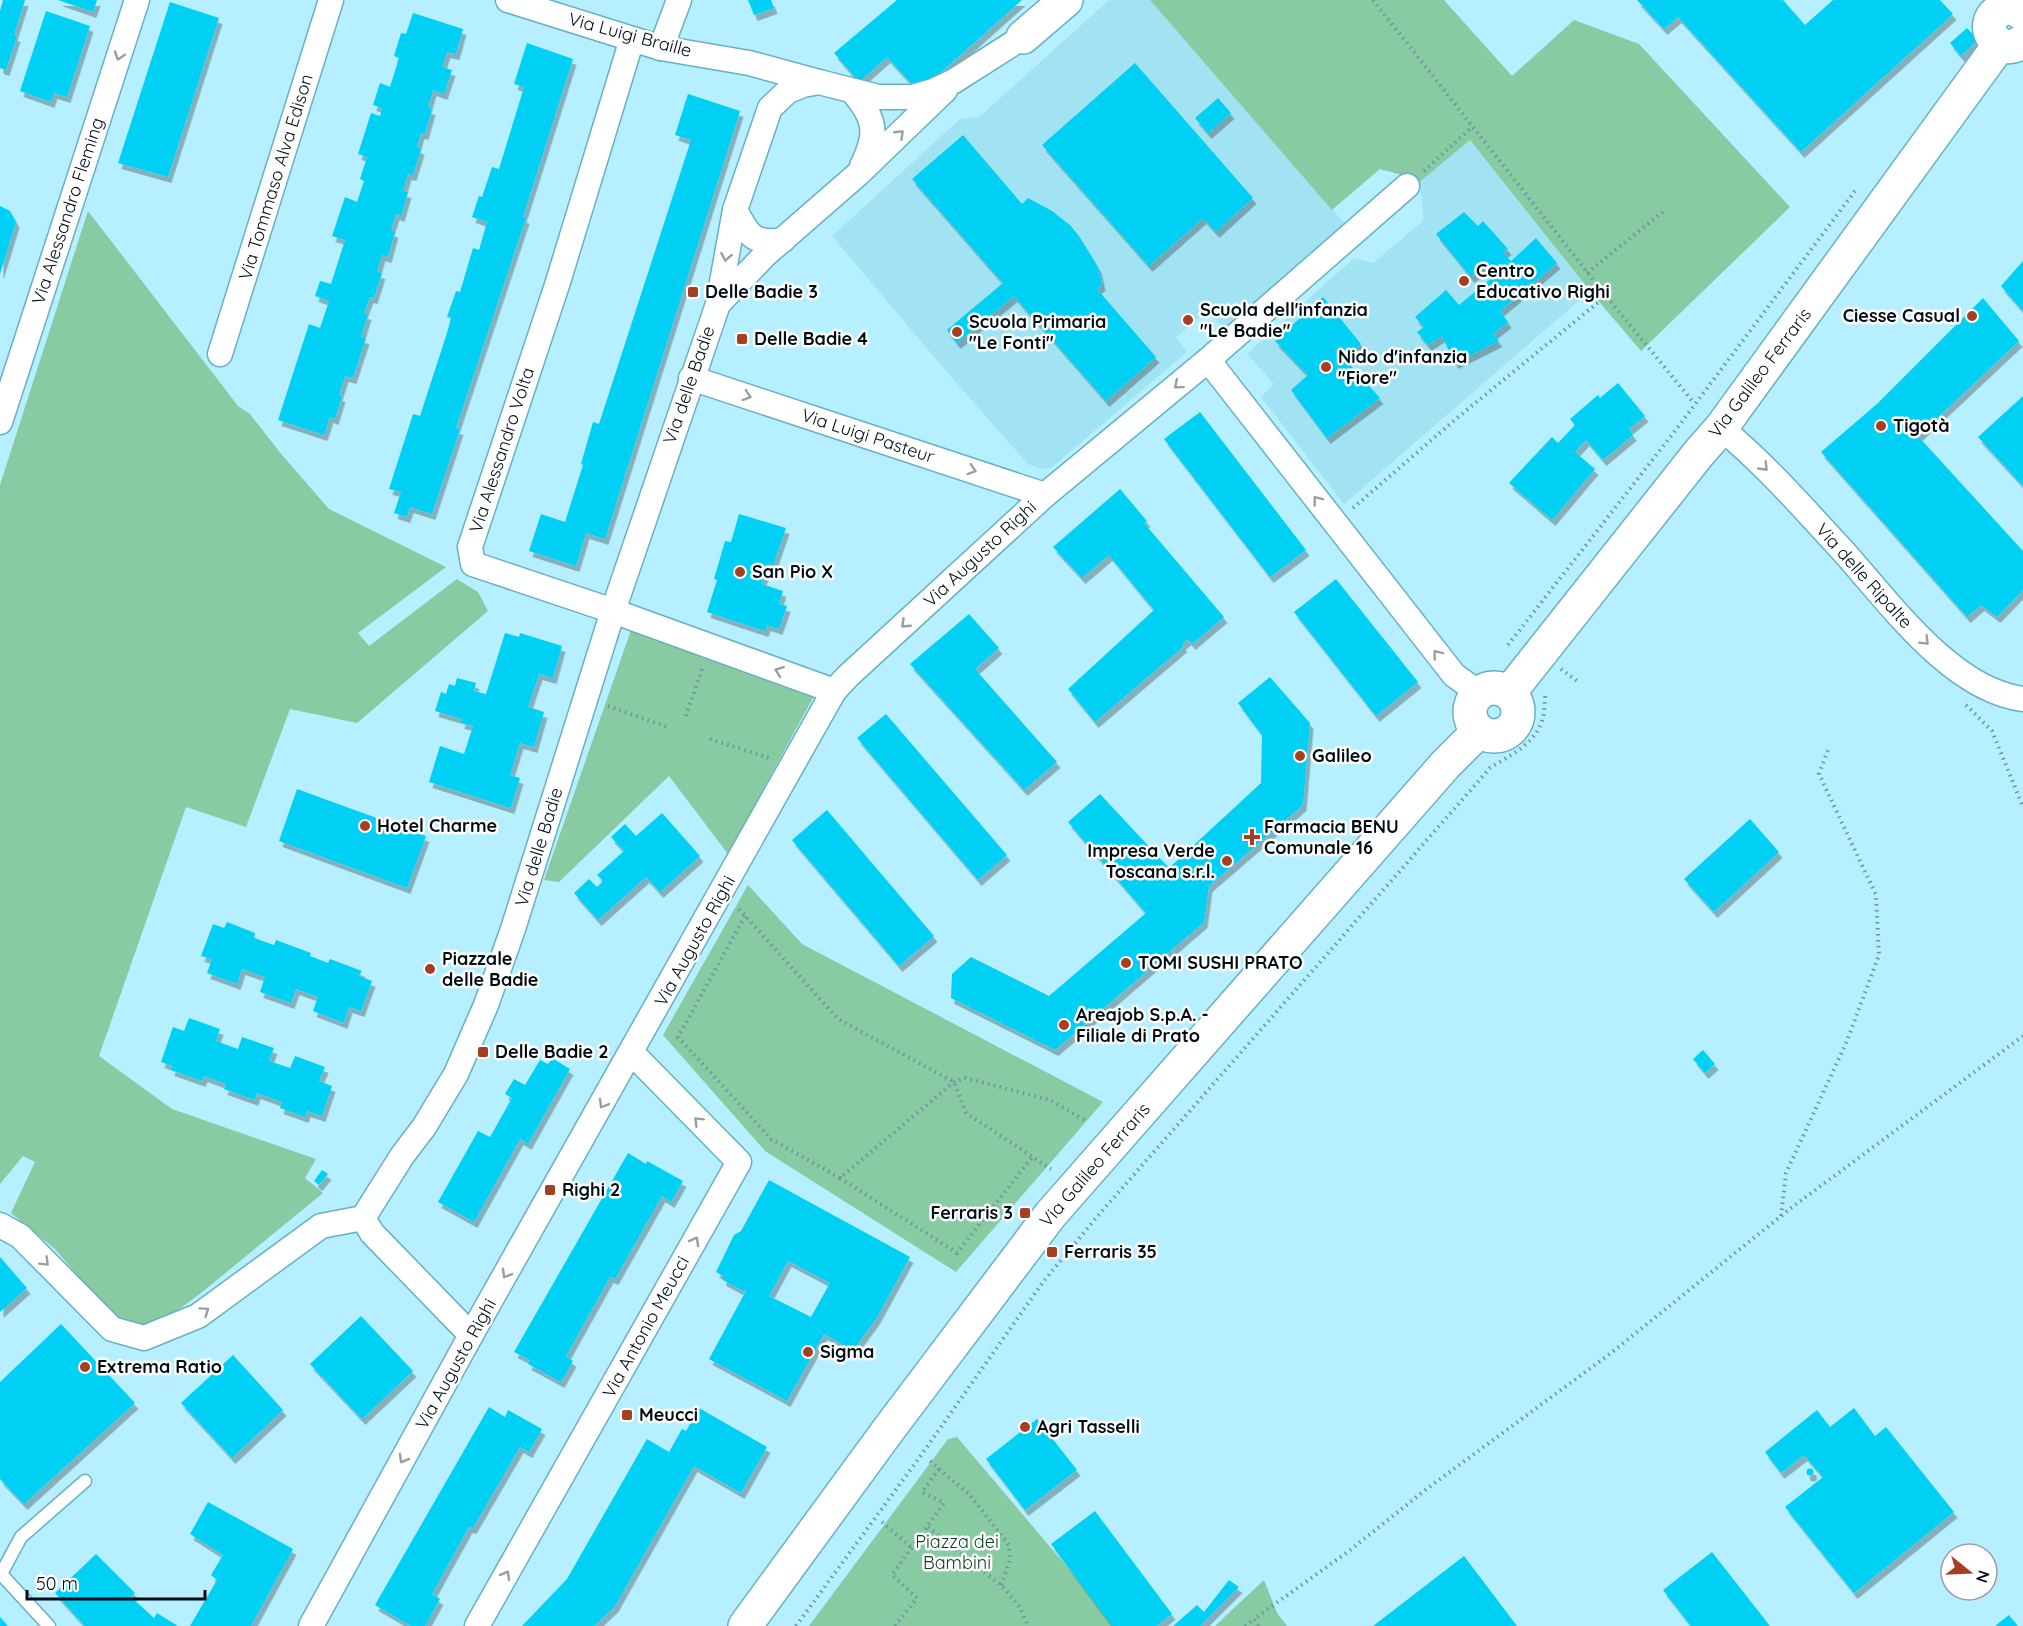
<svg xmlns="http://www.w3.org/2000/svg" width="2023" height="1626" viewBox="0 0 2023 1626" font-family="Quicksand,sans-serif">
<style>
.built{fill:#a2e3f3}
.green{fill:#88caa1}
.building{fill:#00d0f4;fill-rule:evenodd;filter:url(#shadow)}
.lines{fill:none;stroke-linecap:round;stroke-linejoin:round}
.lane-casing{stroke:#68b0c3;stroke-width:15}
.street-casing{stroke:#68b0c3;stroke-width:27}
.secondary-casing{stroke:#68b0c3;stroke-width:36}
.path{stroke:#6d94a0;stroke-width:4;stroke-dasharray:1.5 4.5;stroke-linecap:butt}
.lane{stroke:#fff;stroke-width:12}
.street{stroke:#fff;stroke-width:24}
.secondary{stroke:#fff;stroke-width:33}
.oneway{stroke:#999fa1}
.poi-dot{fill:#a63e21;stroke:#fff;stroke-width:2}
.labels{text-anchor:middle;stroke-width:5;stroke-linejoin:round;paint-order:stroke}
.street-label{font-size:18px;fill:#000e14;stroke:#fff}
.poi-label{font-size:18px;font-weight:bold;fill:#000e14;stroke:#fff;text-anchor:start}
.park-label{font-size:18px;fill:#0a3c23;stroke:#fff}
</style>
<defs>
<filter id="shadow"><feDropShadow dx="3.5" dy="6" stdDeviation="0" flood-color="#0004"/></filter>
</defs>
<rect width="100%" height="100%" fill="#b6efff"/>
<g class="built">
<polygon points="1109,0 1150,0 1347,226 1227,331 1206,311 1176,337 1187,352 1051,468 1041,469 1028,464 952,378 832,236 960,119 979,117"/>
<polygon points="1469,139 1590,291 1344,504 1261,397 1274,384 1247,354 1354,258 1373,263 1423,221 1422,196 1416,185"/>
</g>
<g class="green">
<polygon points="1150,0 1444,0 1512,76 1574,20 1639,44 1790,207 1641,351 1590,291 1470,140 1416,185 1409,177 1380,169 1332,210"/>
<polygon points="88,211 238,406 250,414 282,455 329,509 446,567 358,633 369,646 457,579 478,592 488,611 357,723 290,709 246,827 186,807 99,1056 172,1109 316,1159 305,1178 323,1193 201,1293 174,1313 144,1327 124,1324 111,1315 55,1249 11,1213 35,1162 23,1156 0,1184 0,485"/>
<polygon points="631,630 815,694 728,854 669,776 559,882 544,880"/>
<polygon points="748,885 802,944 1103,1102 956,1272 765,1151 663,1035"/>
<polygon points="957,1437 1117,1626 809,1626 948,1439"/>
<polygon points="1264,1580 1277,1613 1287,1626 1215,1626"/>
</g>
<g class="building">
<polygon points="3,0 25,0 14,35 17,36 6,70 0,68 0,11"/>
<polygon points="58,0 97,0 93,12"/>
<polygon points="748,0 771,0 774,8 754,15"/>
<polygon points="897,0 1022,0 919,92 887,57 859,82 834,53"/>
<polygon points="1637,0 1783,0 1805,25 1833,0 1940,0 1953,14 1801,152 1678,17 1664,29"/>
<polygon points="170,2 219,18 168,177 118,163"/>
<polygon points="46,11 90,26 67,97 54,93 51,102 20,91"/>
<polygon points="413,13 463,29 456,54 447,52 442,67 452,70 444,94 433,90 428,108 432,109 425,134 421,133 417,147 421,149 413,175 408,174 403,191 408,192 401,216 396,214 391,230 395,232 388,257 382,255 377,272 382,273 374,298 370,297 364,313 368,314 361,337 366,338 353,378 345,376 339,395 342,396 335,419 330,417 324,435 278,420 309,324 320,328 329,301 315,296 320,281 331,284 345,240 332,236 345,197 357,202 364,181 360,179 367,157 358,154 371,113 380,116 382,108 373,105 380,83 390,87 399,58 394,56 401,33 406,34"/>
<polygon points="1967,28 1978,40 1961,56 1950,43"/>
<polygon points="527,43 573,59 523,217 526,218 456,428 460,429 432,514 410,507 407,517 394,513 401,492 389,489 413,414 420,416 447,333 451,318 447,317 456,291 460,292 473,248 479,250 487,222 472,217 479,196 482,197 492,167 499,169 524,87 514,84"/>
<polygon points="1135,63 1253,198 1216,232 1203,218 1149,266 1042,145"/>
<polygon points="688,94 740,111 605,539 586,533 576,566 529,551 541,514 565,522 583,465 581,464 593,422 599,424 691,140 675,135"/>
<polygon points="1218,98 1231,113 1208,133 1195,118"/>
<polygon points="963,135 1022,204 1028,198 1052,211 1070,225 1079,236 1098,267 1102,285 1097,289 1156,357 1106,401 1014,296 957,343 947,330 1003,283 912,179"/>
<polygon points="0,206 10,211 16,222 0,274"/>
<polygon points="1464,212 1478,226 1483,221 1508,249 1503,253 1511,261 1536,238 1557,263 1500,311 1508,322 1493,334 1499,341 1455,363 1442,336 1428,345 1417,332 1424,327 1415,317 1446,290 1459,305 1493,277 1485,267 1471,277 1436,234"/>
<polygon points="2023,261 2023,311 2001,286"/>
<polygon points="1323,297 1361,344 1345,359 1380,398 1327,438 1291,390 1308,375 1275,341"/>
<polygon points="1983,298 2019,341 1918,436 2023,551 2023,590 1997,617 1981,605 1967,617 1821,452 1878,403"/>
<polygon points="1618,383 1645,416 1629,429 1633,435 1603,460 1586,440 1575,452 1595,469 1552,520 1509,483 1552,437 1558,443 1575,425 1570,419 1598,395 1600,398"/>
<polygon points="2023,396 2023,486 1978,437"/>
<polygon points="1200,412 1306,550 1270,577 1164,439"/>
<polygon points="1120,489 1147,521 1144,523 1224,617 1192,644 1188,639 1182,644 1184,646 1095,722 1068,689 1154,610 1109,555 1082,578 1053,547"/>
<polygon points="739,514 786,528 773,566 768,563 762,584 783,591 779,604 787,606 779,629 767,625 765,631 707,612 717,580 714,579 725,541 731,542"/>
<polygon points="1336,579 1418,682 1376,716 1294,612"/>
<polygon points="969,614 999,648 975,669 1057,762 1024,790 910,664"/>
<polygon points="505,633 519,637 520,633 562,646 553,678 539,674 528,707 544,712 534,747 520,743 510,775 520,778 511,808 429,782 440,746 464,754 473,726 461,723 462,719 435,711 441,692 446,694 449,684 455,686 457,678 476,683 474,691 486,694"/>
<polygon points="1270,677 1310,723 1303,805 1209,886 1204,922 1055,1050 951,998 952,974 971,957 1049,996 1146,913 1068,822 1100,794 1169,868 1261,783 1262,735 1238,703"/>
<polygon points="886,714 1007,855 978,880 857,738"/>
<polygon points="297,789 426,836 407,888 279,841"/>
<polygon points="827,810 934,936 899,966 792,840"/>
<polygon points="662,813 700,856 660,892 646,877 598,920 574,893 589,879 597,887 603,881 597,875 624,851 611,837 625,824 636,836"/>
<polygon points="1750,819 1779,852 1714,912 1684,879"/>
<polygon points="227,922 255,933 254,938 274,945 276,940 311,953 310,956 328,963 330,959 362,971 359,976 372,981 361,1011 349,1007 344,1023 313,1011 318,997 296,989 291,1003 260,992 265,977 242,969 237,984 207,973 212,959 201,956 213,924 224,928"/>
<polygon points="189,1018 220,1029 216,1041 238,1049 242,1037 274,1048 269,1061 290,1068 295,1056 325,1067 319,1081 332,1086 322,1116 307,1111 305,1117 280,1108 282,1102 257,1093 255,1100 224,1089 226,1084 204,1076 202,1081 171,1070 172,1066 161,1062 173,1027 184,1031"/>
<polygon points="1703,1050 1715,1064 1705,1073 1693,1059"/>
<polygon points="552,1058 570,1069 528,1144 520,1139 474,1222 438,1202 478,1131 490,1137 512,1098 505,1094 514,1079 525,1085 540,1060 548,1064"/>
<polygon points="628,1153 646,1164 647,1161 683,1181 671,1202 662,1196 615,1279 610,1277 566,1356 573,1361 561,1382 528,1364 530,1360 514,1352"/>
<polygon points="322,1170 328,1174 319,1185 314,1181"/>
<path d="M769,1180L910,1257L876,1319L853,1350L824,1334L787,1401L709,1359L747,1289L743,1291L723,1280V1276L716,1272L734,1235L741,1231ZM788,1261L830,1283L811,1317L769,1296Z"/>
<polygon points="0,1257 27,1288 0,1312"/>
<polygon points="361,1316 413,1371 362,1419 310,1364"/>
<polygon points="61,1324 135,1403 24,1504 0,1479 0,1382"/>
<polygon points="233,1355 283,1410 232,1458 181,1403"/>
<polygon points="489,1407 505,1417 508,1410 542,1429 529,1452 520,1447 473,1528 469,1527 432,1594 440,1599 425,1626 411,1626 375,1605"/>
<polygon points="699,1408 767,1447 741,1493 694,1466 615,1606 594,1626 522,1626 567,1579 647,1439 669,1452 682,1429 686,1431"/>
<polygon points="1854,1408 1875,1436 1886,1427 1954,1512 1854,1593 1785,1507 1823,1477 1804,1455 1781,1473 1765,1452 1817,1410 1830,1427"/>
<polygon points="1037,1419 1077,1470 1025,1510 986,1459"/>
<circle cx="1810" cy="1472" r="3.5"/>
<polygon points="208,1502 293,1549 251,1626 190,1626 217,1580 211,1575 223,1555 190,1534"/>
<polygon points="1095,1511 1172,1614 1156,1626 1112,1626 1051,1544"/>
<polygon points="1712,1552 1770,1626 1691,1626 1663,1590"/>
<polygon points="96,1554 135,1593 131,1597 154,1618 157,1613 178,1626 85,1626 55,1593"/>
<polygon points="1464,1556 1517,1626 1373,1626"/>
<polygon points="1229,1580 1239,1587 1200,1626 1173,1626 1197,1605 1204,1612"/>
<polygon points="2009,1615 2018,1626 1995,1626"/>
<polygon points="0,1617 8,1626 0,1626"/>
</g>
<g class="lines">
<g class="lane-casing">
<polyline id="lane" points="49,1626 1,1574 21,1537 85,1481"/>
</g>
<g class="street-casing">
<g id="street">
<polyline points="508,0 661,48 749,63 819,82"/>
<polyline points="632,39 558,282 470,547 473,564 613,611 834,691"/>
<polyline points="661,48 679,0"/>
<path d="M853,92C876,119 878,134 862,166"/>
<path d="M735,210C748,234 752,245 783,240"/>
<polyline points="718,304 765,255 858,174 945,90"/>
<polyline points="220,354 331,0"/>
<polyline points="1208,360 1407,186"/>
<polyline points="691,378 1045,495"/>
<polyline points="0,422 137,0"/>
<path d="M1721,428C1766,465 1804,509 1843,551C1889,602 1951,690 2023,699"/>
<polyline points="363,1218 402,1156 424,1127 456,1074 486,1005 513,929 613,611 718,304 735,210 770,108 788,91 803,85 819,82 878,97 912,97 933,91 954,81 1023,37"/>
<polyline points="363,1218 372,1233 471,1335"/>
<polyline points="0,1225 20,1236 112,1329 144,1338 198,1316 321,1226 363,1218"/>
<polyline points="311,1626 471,1335 834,691 848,676 1045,495 1208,360 1454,675 1479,693"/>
<polyline points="477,1626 739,1162 632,1053"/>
</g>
</g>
<g class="secondary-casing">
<g id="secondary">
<path d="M2023,14C2016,9 2009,6 2001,10C1975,22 1998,61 2023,41"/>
<polyline points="1023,37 1066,0"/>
<circle cx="1494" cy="712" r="24"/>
<polyline points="1509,693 1699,453 1721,428 2000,44"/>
<polyline points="745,1626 889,1429 1051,1214 1445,765 1479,731"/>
</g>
</g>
<g class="path">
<polyline points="1373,0 1606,296 1694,403"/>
<polyline points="1424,171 1472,127"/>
<polyline points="1587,273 1664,211"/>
<polyline points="1353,508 1457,418 1606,296"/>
<polyline points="1508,645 1675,431 1855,191"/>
<polyline points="1561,669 1577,681"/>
<polyline points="1966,705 1992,731 2023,807"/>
<polyline points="608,706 667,727"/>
<polyline points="686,716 703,666"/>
<polyline points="710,739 769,758"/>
<polyline points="739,909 838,1019 954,1082 966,1113 1051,1169"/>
<polyline points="745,916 678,1037 771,1139 840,1178 954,1082 965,1078 1050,1100 1088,1122"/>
<polyline points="840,1178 957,1253 1032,1157"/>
<polyline points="1781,1216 1786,1173 1847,1041 1879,955 1876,895 1819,774 1829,747"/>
<polyline points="939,1469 969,1494 1009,1545 1010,1560 1001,1586"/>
<polyline points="882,1522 912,1548"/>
<polyline points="928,1527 1004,1588 1020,1608 1028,1626"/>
<path d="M796,1626L922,1454L1043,1282L1096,1218L1490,768C1510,755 1537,744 1543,717C1545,709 1544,701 1546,693"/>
<polyline points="895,1626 917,1598 892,1575 944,1503 922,1492 939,1469 928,1459"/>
<polyline points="1245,1626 1254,1619"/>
<polyline points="1258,1626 1254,1619 1349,1551 1424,1491 1611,1353 1791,1208 2023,1036"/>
</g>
<use href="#lane" class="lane"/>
<use href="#street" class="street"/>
<use href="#secondary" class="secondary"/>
</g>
<defs><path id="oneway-chevron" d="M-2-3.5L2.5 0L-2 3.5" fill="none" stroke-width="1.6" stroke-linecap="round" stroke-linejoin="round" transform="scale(1.5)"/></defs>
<g class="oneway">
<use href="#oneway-chevron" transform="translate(119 56) rotate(108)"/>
<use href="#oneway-chevron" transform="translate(900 134) rotate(-44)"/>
<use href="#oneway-chevron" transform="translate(726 257) rotate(100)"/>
<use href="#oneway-chevron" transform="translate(1178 385) rotate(140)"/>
<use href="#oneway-chevron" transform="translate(747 396) rotate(18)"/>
<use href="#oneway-chevron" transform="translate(1764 467) rotate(46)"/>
<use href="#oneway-chevron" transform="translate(972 470) rotate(18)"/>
<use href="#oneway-chevron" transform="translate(1317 500) rotate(-128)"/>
<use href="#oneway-chevron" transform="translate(905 624) rotate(137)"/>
<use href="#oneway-chevron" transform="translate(1925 641) rotate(45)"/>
<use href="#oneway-chevron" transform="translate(1437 654) rotate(-128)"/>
<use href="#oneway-chevron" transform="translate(779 671) rotate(-160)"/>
<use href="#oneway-chevron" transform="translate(603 1104) rotate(120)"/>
<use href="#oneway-chevron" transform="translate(698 1121) rotate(-135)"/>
<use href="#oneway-chevron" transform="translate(695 1241) rotate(-61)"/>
<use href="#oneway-chevron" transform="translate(45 1262) rotate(45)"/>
<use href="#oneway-chevron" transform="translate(506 1274) rotate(120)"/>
<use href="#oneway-chevron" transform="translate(205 1311) rotate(-35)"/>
<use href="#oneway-chevron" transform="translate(403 1459) rotate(119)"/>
<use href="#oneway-chevron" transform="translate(506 1575) rotate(-61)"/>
</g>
<g class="poi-dot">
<circle cx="1464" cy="281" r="6"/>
<rect x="687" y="286" width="12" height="12" rx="3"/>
<circle cx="1972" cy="316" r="6"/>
<circle cx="1188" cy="320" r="6"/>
<circle cx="957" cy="332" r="6"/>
<rect x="736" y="333" width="12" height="12" rx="3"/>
<circle cx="1326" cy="367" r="6"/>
<circle cx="1881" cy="426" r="6"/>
<circle cx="740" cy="572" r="6"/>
<circle cx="1300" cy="756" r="6"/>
<circle cx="365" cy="826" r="6"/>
<path d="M1249 828h6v6h6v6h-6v6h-6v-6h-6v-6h6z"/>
<circle cx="1227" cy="861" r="6"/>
<circle cx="1126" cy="963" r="6"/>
<circle cx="430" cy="969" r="6"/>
<circle cx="1064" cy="1025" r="6"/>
<rect x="477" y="1046" width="12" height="12" rx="3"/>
<rect x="544" y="1184" width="12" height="12" rx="3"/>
<rect x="1019" y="1207" width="12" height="12" rx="3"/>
<rect x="1046" y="1246" width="12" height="12" rx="3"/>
<circle cx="808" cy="1352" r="6"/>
<circle cx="85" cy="1367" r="6"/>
<rect x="621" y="1409" width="12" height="12" rx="3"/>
<circle cx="1025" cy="1427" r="6"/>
</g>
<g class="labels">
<g class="street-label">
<text transform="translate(630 35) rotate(15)" y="6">Via Luigi Braille</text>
<text transform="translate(276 177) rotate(-73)" y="6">Via Tommaso Alva Edison</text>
<text transform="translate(68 211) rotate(-72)" y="6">Via Alessandro Fleming</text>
<text transform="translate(1760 373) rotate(-53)" y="6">Via Galileo Ferraris</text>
<text transform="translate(689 385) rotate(-71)" y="6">Via delle Badie</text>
<text transform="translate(868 436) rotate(18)" y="6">Via Luigi Pasteur</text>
<text transform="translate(502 450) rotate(-72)" y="6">Via Alessandro Volta</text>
<text transform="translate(980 554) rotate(-43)" y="6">Via Augusto Righi</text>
<text transform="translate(1864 576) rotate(48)" y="6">Via delle Ripalte</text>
<text transform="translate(539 847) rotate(-73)" y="6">Via delle Badie</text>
<text transform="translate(695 941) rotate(-61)" y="6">Via Augusto Righi</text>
<text transform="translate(1095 1165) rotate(-49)" y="6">Via Galileo Ferraris</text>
<text transform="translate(646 1327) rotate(-61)" y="6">Via Antonio Meucci</text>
<text transform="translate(456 1364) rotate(-61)" y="6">Via Augusto Righi</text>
</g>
<g class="poi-label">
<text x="1476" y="277">Centro<tspan x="1476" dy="21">Educativo Righi</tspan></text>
<text x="705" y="298">Delle Badie 3</text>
<text x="1200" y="316">Scuola dell'infanzia<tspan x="1200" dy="21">"Le Badie"</tspan></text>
<text x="1960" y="322" text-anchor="end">Ciesse Casual</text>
<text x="969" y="328">Scuola Primaria<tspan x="969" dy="21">"Le Fonti"</tspan></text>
<text x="754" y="345">Delle Badie 4</text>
<text x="1338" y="363">Nido d'infanzia<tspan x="1338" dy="21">"Fiore"</tspan></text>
<text x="1893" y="432">Tigotà</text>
<text x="752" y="578">San Pio X</text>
<text x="1312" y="762">Galileo</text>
<text x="377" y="832">Hotel Charme</text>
<text x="1264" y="833">Farmacia BENU<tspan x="1264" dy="21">Comunale 16</tspan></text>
<text x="1215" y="857" text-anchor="end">Impresa Verde<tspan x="1215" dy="21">Toscana s.r.l.</tspan></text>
<text x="442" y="965">Piazzale<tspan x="442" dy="21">delle Badie</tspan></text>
<text x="1138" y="969">TOMI SUSHI PRATO</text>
<text x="1076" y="1021">Areajob S.p.A. -<tspan x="1076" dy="21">Filiale di Prato</tspan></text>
<text x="495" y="1058">Delle Badie 2</text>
<text x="562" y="1196">Righi 2</text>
<text x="1013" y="1219" text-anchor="end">Ferraris 3</text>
<text x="1064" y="1258">Ferraris 35</text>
<text x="820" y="1358">Sigma</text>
<text x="97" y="1373">Extrema Ratio</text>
<text x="639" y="1421">Meucci</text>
<text x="1037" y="1433">Agri Tasselli</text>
</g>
<g class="park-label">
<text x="957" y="1548">Piazza dei<tspan x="957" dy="21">Bambini</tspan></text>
</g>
</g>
<g transform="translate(1969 1572) rotate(108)"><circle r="28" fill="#ffffff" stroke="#999fa1" stroke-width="1.5"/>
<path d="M0-4.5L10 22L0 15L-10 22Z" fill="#a63e21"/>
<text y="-9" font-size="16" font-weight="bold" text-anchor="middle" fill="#000e14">N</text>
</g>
<path d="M27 1590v9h178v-9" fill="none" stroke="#000e14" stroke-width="3"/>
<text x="36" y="1590" font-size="18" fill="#000e14" stroke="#ffffff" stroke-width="4.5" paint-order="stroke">50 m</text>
</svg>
